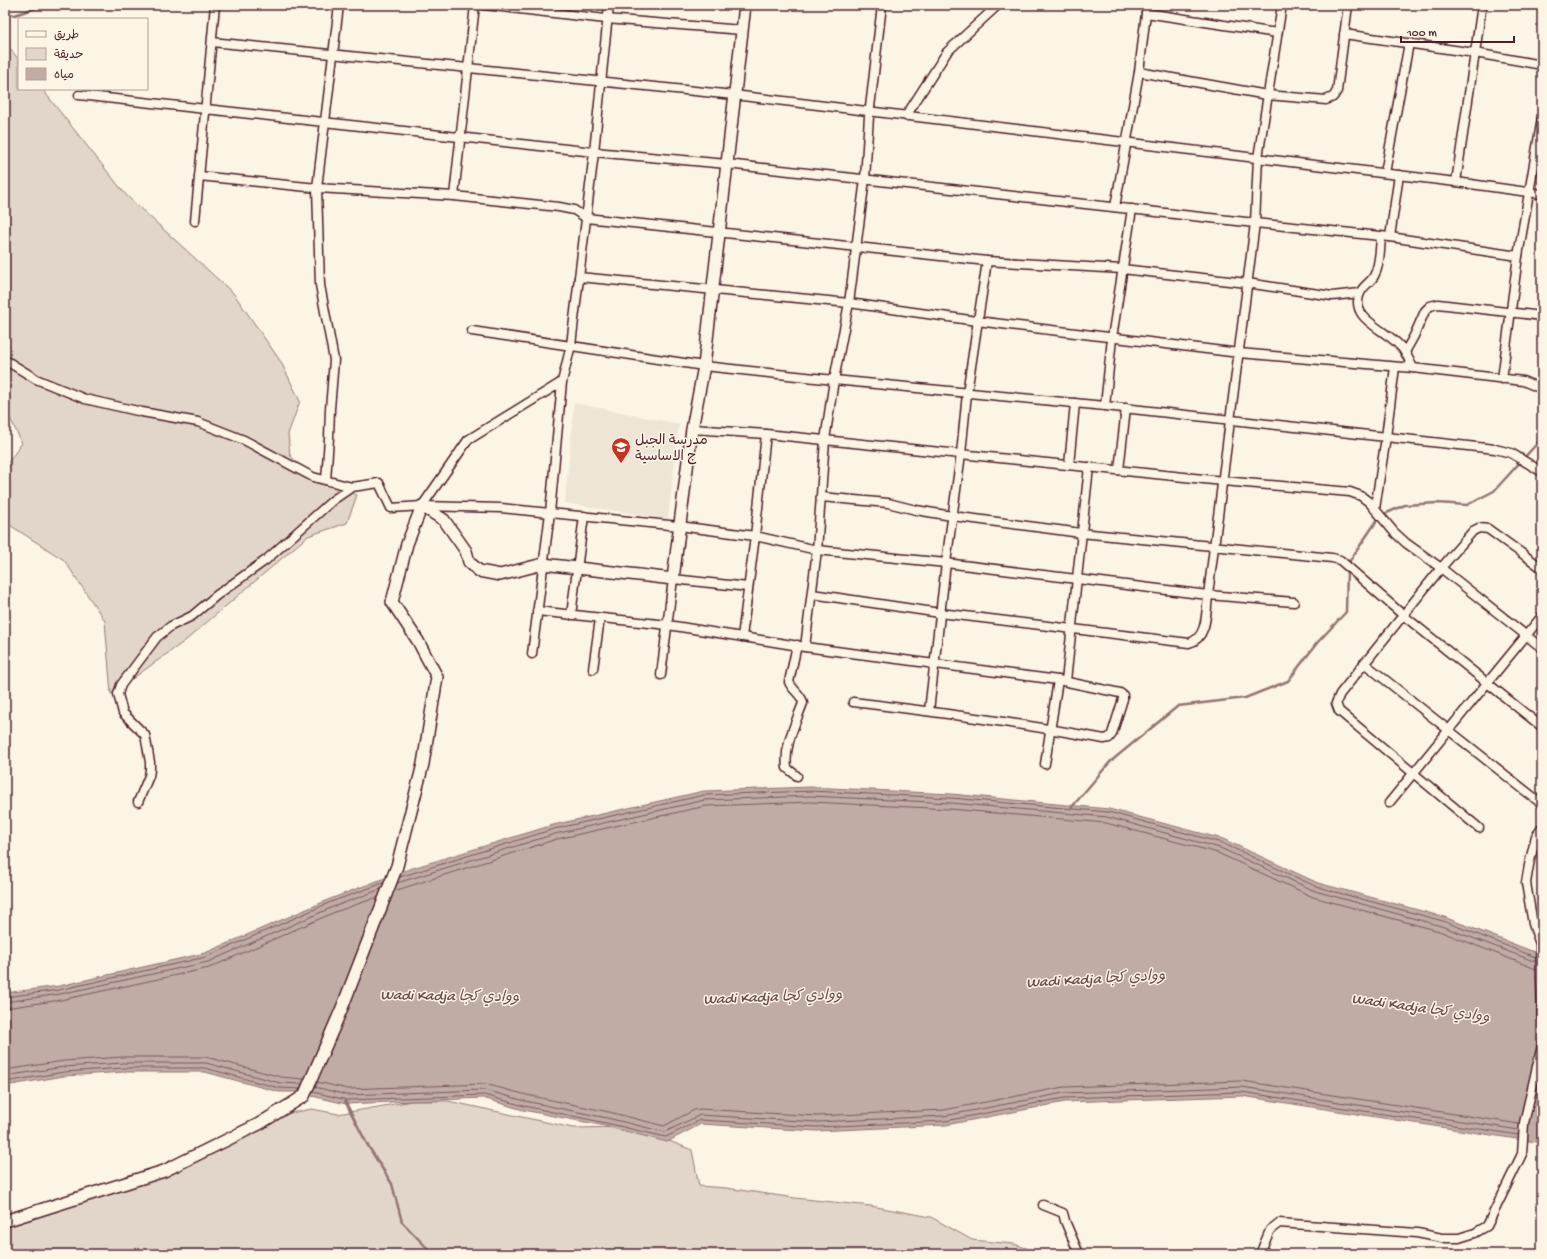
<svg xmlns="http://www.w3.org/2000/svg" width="1547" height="1259" viewBox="0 0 1547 1259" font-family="'Gochi Hand','Playpen Sans Arabic',sans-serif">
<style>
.built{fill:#eee5d7}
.green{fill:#e2d5ca;stroke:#967a7a}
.water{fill:#c0aca5;stroke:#917474}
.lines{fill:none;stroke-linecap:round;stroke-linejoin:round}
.shore{stroke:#79575c;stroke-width:1}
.stream{stroke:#917474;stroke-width:2.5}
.street-casing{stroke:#4a1f2b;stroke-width:11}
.secondary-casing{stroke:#4a1f2b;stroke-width:14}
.street{stroke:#fcf5e5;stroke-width:8}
.secondary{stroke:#fcf5e5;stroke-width:11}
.labels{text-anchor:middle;stroke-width:3;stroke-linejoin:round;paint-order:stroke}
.poi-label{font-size:14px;fill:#4a1f2b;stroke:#fcf5e5;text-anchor:start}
.water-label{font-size:15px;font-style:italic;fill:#6d4950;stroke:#fcf5e5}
</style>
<rect width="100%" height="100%" fill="#fcf5e5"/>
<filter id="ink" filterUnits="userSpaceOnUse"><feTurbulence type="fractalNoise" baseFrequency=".025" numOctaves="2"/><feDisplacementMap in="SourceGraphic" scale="8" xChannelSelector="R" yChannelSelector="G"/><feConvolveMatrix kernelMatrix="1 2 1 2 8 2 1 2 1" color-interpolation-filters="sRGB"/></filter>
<g filter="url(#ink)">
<polygon class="built" points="574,403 679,424 668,519 565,503"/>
<g class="green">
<polygon points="5,42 19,60 19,89 42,89 126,195 234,294 281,362 300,401 288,434 290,455 298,464 357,495 347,523 308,536 185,641 111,694 105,621 64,560 5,522 5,467 22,443 5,408"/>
<polygon points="412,1101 448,1101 573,1128 634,1127 692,1150 699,1186 726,1188 795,1198 871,1206 931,1217 972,1240 1014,1244 1044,1254 5,1254 5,1222 164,1171 275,1116 312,1109 338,1114"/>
</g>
<polygon class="water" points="811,787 951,794 1109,809 1223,839 1318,883 1444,917 1542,955 1542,1143 1242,1096 1065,1102 946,1125 817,1131 701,1124 667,1142 605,1126 523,1110 483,1098 346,1104 295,1092 279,1092 205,1072 124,1072 64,1076 5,1086 5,993 59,986 205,953 330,899 403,871 553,825 704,791"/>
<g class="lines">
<g class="shore">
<polyline points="400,877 554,829 704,795 811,791 951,798 1108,812 1222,843 1317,887 1443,921 1535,957"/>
<polyline points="397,883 555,834 705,800 811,796 951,803 1107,817 1220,848 1315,891 1441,926 1536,962"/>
<polyline points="394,891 557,839 706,806 811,802 950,809 1106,823 1218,853 1313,897 1439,931 1536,969"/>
<polyline points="5,997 59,990 206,957 331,902 383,883"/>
<polyline points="5,1002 60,994 208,962 333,907 381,889"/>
<polyline points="5,1008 61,1000 209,968 335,912 378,897"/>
<polyline points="5,1070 64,1061 123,1057 206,1057 281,1077 304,1079"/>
<polyline points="5,1076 64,1067 123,1063 206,1063 280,1083 302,1084"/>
<polyline points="5,1082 64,1072 124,1068 205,1068 279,1088 300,1089"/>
<polyline points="317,1082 348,1089 485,1084 527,1095 609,1112 664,1126 694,1110 700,1109 817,1116 944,1110 1064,1087 1242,1081 1519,1124"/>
<polyline points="315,1087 347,1095 485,1090 525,1101 607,1118 665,1132 700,1115 817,1122 944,1116 1064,1093 1242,1087 1519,1130"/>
<polyline points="313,1092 347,1100 484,1095 524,1106 606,1123 666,1137 700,1120 817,1127 945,1121 1064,1098 1242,1092 1518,1135"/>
</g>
<g class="stream">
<polyline points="5,13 15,15 44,5"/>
<polyline points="1347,565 1380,516 1405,505 1437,503 1467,505 1494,491 1542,438"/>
<polyline points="1071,808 1110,762 1178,706 1245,698 1288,681 1317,643 1346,612 1347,569"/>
<polyline points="345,1101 367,1144 392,1184 402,1222 433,1254"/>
</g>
<g class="street-casing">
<g id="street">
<polyline points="484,5 606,19 742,30"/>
<polyline points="1146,13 1277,33"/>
<polyline points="1344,34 1475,53 1542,65"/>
<polyline points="212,42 734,95 1456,182 1542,194"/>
<polyline points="1139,72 1267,95 1326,100 1333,97 1337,91 1348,5"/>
<polyline points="79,95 594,152 727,164 1255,223 1390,237 1518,256"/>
<polyline points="906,116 947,52 998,5"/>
<polyline points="1385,173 1409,43"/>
<polyline points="199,176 317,188 454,196 559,207 574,210 586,218 987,261 1122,269 1247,283 1332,296 1360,293"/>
<polyline points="1456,182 1482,5"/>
<polyline points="454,196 475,5"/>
<polyline points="1115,207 1139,72 1147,5"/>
<polyline points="195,221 215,5"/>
<path d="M1381,237C1380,249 1380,265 1374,276C1371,282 1363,286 1360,293C1349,319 1385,329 1399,345C1406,351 1409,360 1413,368"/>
<polyline points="1390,237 1399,175"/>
<polyline points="579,277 849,303 977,321 1239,353 1413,368 1523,381 1542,389"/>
<polyline points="472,331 704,366 834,380 1105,406 1495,449 1511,453 1542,472"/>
<polyline points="1405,352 1414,336 1425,311 1430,306 1438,304 1542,316"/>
<polyline points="5,360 36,379 85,399 142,412 198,422 244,440 313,477 352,487 379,483 391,508 422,506 501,508 679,526 755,536 817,550 946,563 1208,595 1294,602"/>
<polyline points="1502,379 1518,256 1542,118"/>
<polyline points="1105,406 1112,338 1132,209"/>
<polyline points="692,429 766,434 1223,481 1350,492 1361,496 1369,502 1394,532 1406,543 1441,568 1542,648"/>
<polyline points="1069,465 1075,403"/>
<polyline points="1119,470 1126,408"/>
<polyline points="326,480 329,438 330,409 334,360 320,285 317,188 339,5"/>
<polyline points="821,497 888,503 916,510 952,516 1081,533 1332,558 1340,560 1403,615 1542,727"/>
<polyline points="422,506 468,440 562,382"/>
<polyline points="1375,509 1386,437 1395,367"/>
<path d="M812,594L940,613L1189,643C1208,638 1206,611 1208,595L1255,223L1258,158L1282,5"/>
<path d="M537,611L668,625L805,647L1058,680L1120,693L1123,695V699L1112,734L1109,738L1104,739C1021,723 937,712 853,702"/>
<polyline points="571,615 584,516"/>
<polyline points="742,637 755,536 766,434"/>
<polyline points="805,647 817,550 825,440 834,380 849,303 865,179 869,116 882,5"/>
<polyline points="532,654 550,513 562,382 571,345 594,152 609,5"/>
<polyline points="1364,663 1542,804"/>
<polyline points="593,669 600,618"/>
<polyline points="661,675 673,579 748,587"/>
<polyline points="1066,681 1089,467"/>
<polyline points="929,711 946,563 961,454 967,393 987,261"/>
<polyline points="1045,764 1058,680"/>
<path d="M797,776L787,768C784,745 795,725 803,703C802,695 792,690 789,682L797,645"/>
<polyline points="138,802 149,776 150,770 150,762 145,735 123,713 118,694 121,685 157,637 171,626 192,616 217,595 266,560 333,500 352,487"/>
<polyline points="1389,803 1542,616"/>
<polyline points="1479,828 1339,711 1336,703 1340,694 1441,568 1473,531 1479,528 1488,529 1542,568"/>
<polyline points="1542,828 1536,836 1529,865 1526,883 1533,924 1540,944 1542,1016"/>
<polyline points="1043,1205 1063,1213 1065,1221 1079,1254"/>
<polyline points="1260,1254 1270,1230 1279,1223 1417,1233 1442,1238 1459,1238 1475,1233 1487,1226 1522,1154 1524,1123 1542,1045"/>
</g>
</g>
<g class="secondary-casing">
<polyline id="secondary" points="5,1221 164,1171 259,1124 304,1096 342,1008 397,866 423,764 437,677 418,641 392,602 407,544 422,506 444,520 466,551 469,562 479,571 500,575 543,564 673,579 692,429 704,366 745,5"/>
</g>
<use href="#street" class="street"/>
<use href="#secondary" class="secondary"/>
</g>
</g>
<defs>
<g id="school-pin" transform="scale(1)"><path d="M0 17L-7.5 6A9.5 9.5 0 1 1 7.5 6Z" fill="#c8321e" stroke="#fcf5e5"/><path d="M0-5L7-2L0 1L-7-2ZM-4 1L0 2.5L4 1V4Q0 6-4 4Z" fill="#fff"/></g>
</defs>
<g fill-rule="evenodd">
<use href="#school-pin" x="621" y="447"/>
</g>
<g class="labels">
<g class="poi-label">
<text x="635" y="444">مدرسة الجبل<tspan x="635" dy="16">ج الاساسية</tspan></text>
</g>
<g class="water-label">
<text transform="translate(1096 978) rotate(-3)" y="5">Wadi Kadja ووادي كجا</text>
<text transform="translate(450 995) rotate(1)" y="5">Wadi Kadja ووادي كجا</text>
<text transform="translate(773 996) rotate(-2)" y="5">Wadi Kadja ووادي كجا</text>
<text transform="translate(1421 1007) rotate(8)" y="5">Wadi Kadja ووادي كجا</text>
</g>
</g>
<rect width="1547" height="1259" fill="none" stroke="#fcf5e5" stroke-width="20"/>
<rect x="10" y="10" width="1527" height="1239" fill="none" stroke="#4a1f2b" stroke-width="1.5" filter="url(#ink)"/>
<rect x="18" y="18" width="130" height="72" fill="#fcf5e5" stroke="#b59f9b"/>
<rect x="26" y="31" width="20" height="6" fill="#fcf5e5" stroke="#b59f9b"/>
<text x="54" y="38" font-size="12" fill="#4a1f2b">طريق</text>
<rect x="26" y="48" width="20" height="12" fill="#e2d5ca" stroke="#b59f9b"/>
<text x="54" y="58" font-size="12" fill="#4a1f2b">حديقة</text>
<rect x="26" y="68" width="20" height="12" fill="#c0aca5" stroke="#b59f9b"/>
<text x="54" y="78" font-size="12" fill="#4a1f2b">مياه</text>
<path d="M1401 36v6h113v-6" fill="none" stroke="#4a1f2b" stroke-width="2"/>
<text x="1407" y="36" font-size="12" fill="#4a1f2b" stroke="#fcf5e5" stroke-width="3" paint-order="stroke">100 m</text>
</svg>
